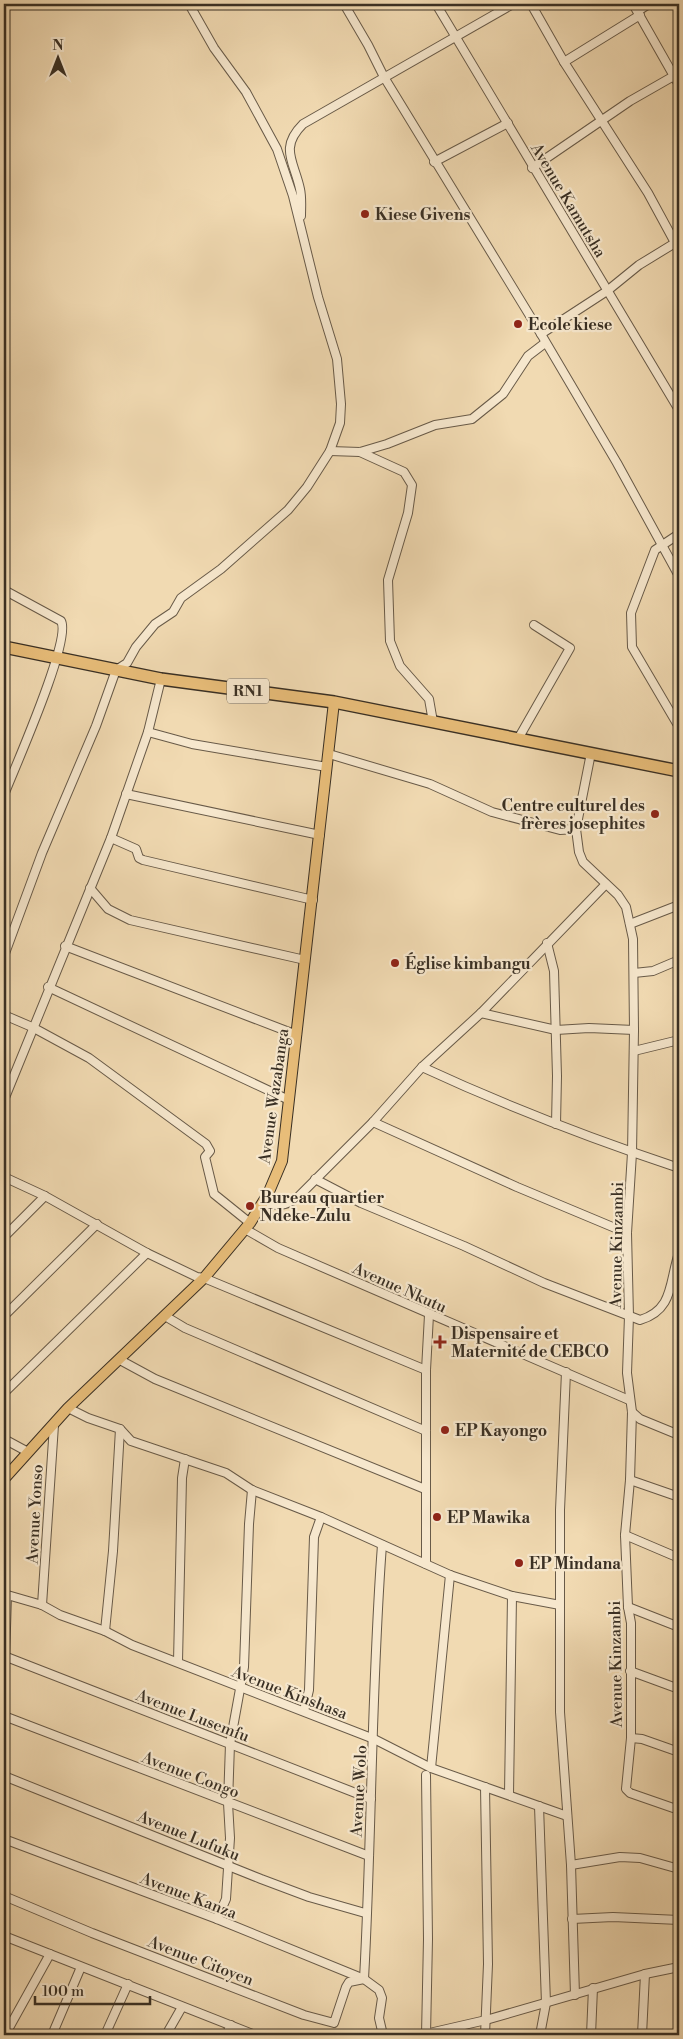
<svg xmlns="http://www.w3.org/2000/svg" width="683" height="2039" viewBox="0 0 683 2039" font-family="'Libre Bodoni',serif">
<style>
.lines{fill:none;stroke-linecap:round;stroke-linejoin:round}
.minor-casing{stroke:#685a48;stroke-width:10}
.major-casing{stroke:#3a3024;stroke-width:12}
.highway-casing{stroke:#3a3024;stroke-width:14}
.minor{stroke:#f6e7cd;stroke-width:8}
.major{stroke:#e8bd79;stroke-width:10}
.highway{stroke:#e8bd79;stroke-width:11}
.poi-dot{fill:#8f2418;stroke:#f6e7cd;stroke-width:2}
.labels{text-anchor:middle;stroke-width:4.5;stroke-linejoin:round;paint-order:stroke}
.shield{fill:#f6e7cd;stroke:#726757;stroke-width:1}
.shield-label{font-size:15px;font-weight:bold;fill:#3a3024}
.street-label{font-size:16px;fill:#3a3024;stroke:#f6e7cd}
.poi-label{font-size:16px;font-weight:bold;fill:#3a3024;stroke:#f6e7cd;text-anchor:start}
</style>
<rect width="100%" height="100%" fill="#f1dab2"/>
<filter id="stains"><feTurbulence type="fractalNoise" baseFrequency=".004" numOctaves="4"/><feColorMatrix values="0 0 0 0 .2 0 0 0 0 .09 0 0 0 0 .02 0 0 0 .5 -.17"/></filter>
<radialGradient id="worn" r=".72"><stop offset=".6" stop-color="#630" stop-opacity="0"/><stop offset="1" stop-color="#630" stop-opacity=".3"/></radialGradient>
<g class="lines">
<g class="minor-casing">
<g id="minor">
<polyline points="344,4 368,45 384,77 541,334 617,463 679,576"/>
<polyline points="436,4 679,410"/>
<polyline points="531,4 564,62 648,193 679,250"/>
<polyline points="633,4 679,85"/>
<polyline points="638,11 649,4"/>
<polyline points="564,62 640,15"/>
<polyline points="434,162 508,123"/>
<polyline points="532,168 630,101 679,73"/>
<path d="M301,216C301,207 302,198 300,189C294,161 279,148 303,124L513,4"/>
<polyline points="541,334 607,291 639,265 675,243"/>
<polyline points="330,451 360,452 387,444 435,425 472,419 503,394 528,356 545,343"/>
<polyline points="360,452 404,472 412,485 408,513 388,580 390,641 400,666 429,699 433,722"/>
<polyline points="679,534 655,550 631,613 632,647 679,727"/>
<path d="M4,590L61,621C72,640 14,769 4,795"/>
<polyline points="148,732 192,744 327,767"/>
<polyline points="518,739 570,648 534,625"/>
<polyline points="591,753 576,829 579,852 583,862 618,895 626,907 633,939 634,1030 632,1153 627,1233 629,1316 627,1373 632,1412 630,1480 625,1535 628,1607 631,1623 631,1738 626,1789 630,1793 679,1810"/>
<polyline points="329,754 430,784 492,812 560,830 576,829"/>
<polyline points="126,794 320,835"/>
<polyline points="111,838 136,849 139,858 143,860 313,900"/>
<polyline points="90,888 108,909 130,920 305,960"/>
<polyline points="630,924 679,905"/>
<polyline points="547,943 554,971 557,1076 556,1124"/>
<polyline points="65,946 297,1035"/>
<polyline points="4,956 42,853 96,726 116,670 127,663 136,647 155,624 173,612 181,598 221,569 288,510 307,487 330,451 340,423 341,404 337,359 318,297 293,196 277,149 246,92 214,48 189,4"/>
<polyline points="634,973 653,971 679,960"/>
<polyline points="48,987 289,1100"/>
<polyline points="481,1013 556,1030 589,1028 634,1030"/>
<polyline points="4,1015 32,1027 89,1058 206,1144 210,1151 205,1157 214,1194 250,1223"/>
<polyline points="634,1051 679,1040"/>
<path d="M422,1067C506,1106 592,1139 679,1168"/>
<polyline points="4,1100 111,838 148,732 161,679"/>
<polyline points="373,1122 517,1187 627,1233"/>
<polyline points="4,1177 45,1196 147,1253 197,1277 204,1278 426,1370"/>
<path d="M315,1179L361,1203L464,1246L544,1283L640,1320C674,1310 669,1282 679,1253"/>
<path d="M264,1202C278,1207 285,1206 297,1198L373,1122L422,1067L481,1013L606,884"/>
<polyline points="245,1229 278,1248 629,1400"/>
<polyline points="4,1237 45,1196"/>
<polyline points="4,1316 97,1224"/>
<polyline points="165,1316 185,1328 426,1431"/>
<polyline points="120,1360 155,1379 425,1489"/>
<polyline points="566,1372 560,1510 560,1712 571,1865 575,1995"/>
<polyline points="4,1393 147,1253"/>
<polyline points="68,1408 88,1418 120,1429 131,1441 226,1473 252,1490 321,1517 450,1575 512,1596 560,1605"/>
<polyline points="632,1412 640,1419 679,1435"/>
<polyline points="4,1439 28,1452"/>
<polyline points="630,1480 679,1497"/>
<polyline points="625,1535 679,1558"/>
<polyline points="426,1564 426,1370 429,1315"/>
<polyline points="4,1594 42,1605 60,1615 105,1631 132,1645 374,1739 431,1768 567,1816"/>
<polyline points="42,1605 54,1425"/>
<polyline points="628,1607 679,1627"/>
<polyline points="105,1631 113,1551 120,1429"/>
<polyline points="4,1656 371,1799"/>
<polyline points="178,1662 182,1478 185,1459"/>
<polyline points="630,1671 679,1689"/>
<polyline points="4,1693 7,1595"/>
<polyline points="304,1711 309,1690 314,1537 321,1517"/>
<polyline points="4,1716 369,1856"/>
<polyline points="631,1738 642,1739 679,1752"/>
<polyline points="431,1768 450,1575"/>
<polyline points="4,1776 261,1879 309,1897 365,1913"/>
<polyline points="509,1794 512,1596"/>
<polyline points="539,1806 546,2003 540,2035"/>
<polyline points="4,1839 217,1919 364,1979 379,1990 382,1998 379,2018 383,2035"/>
<polyline points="571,1865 620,1857 640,1858 679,1869"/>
<polyline points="4,1896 92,1933 304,2015 334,2023 346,1987 349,1982 364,1979"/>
<polyline points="217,1919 226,1899 230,1838 228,1803 230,1744 244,1667 249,1524 252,1490"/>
<polyline points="572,1919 613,1917 679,1920"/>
<polyline points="4,1936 255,2035"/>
<path d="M364,1979C372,1835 371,1690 382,1545"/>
<polyline points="425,2034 486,2020 645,1974 679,1967"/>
<polyline points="5,2035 50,1954"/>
<polyline points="52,2035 81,1967"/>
<polyline points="105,2035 128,1984"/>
<polyline points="166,2035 182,2007"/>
<polyline points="226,2035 231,2025"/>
<polyline points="426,2035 428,1939 426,1775"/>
<polyline points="485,2035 488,1964 485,1787"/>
<polyline points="591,2035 593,1988"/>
<polyline points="642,2035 645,1974"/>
</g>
</g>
<g class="major-casing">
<polyline id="major" points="4,1479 68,1408 204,1278 250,1223 268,1194 282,1161 334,702"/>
</g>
<g class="highway-casing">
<polyline id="highway" points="4,647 161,679 334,702 679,771"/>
</g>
<use href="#minor" class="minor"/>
<use href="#major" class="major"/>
<use href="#highway" class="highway"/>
</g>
<g class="poi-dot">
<circle cx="365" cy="214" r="5"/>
<circle cx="518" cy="324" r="5"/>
<circle cx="655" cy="814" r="5"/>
<circle cx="395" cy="963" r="5"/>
<circle cx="250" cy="1206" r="5"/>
<path d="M437.5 1334.5h5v5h5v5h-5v5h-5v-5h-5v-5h5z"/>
<circle cx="445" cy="1430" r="5"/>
<circle cx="437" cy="1517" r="5"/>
<circle cx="519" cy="1563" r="5"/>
</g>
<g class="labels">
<rect class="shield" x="227" y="678.5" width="42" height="25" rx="4"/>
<g class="shield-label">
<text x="248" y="696">RN1</text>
</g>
<g class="street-label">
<text transform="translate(569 200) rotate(59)" y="6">Avenue Kamutsha</text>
<text transform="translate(273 1096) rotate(-82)" y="6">Avenue Wazabanga</text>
<text transform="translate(616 1245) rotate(-89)" y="6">Avenue Kinzambi</text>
<text transform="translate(400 1287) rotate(24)" y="6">Avenue Nkutu</text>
<text transform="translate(34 1514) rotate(-87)" y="6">Avenue Yonso</text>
<text transform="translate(615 1664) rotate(-91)" y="6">Avenue Kinzambi</text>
<text transform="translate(290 1692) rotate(21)" y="6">Avenue Kinshasa</text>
<text transform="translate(193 1715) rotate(21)" y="6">Avenue Lusemfu</text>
<text transform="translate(191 1774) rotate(21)" y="6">Avenue Congo</text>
<text transform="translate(358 1791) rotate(-87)" y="6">Avenue Wolo</text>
<text transform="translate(189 1835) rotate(22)" y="6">Avenue Lufuku</text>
<text transform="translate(189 1895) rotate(21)" y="6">Avenue Kanza</text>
<text transform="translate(201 1960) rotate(21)" y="6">Avenue Citoyen</text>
</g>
<g class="poi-label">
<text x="375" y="220">Kiese Givens</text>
<text x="528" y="330">Ecole kiese</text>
<text x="645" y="811" text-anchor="end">Centre culturel des<tspan x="645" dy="18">frères josephites</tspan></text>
<text x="405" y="969">Église kimbangu</text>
<text x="260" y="1203">Bureau quartier<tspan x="260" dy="18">Ndeke-Zulu</tspan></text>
<text x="451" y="1339">Dispensaire et<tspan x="451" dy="18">Maternité de CEBCO</tspan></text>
<text x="455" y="1436">EP Kayongo</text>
<text x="447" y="1523">EP Mawika</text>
<text x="529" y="1569">EP Mindana</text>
</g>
</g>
<rect width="683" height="2039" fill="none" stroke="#f1dab2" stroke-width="20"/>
<rect x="5" y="5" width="673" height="2029" fill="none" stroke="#3a3024" stroke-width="2.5"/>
<rect x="10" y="10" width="663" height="2019" fill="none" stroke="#3a3024"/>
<g transform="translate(58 58)" stroke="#f6e7cd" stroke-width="4" paint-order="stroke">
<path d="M0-4L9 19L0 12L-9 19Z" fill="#3a3024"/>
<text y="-8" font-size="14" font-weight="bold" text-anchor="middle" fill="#3a3024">N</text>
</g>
<path d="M35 1996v8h115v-8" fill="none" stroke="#3a3024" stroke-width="2.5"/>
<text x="42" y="1996" font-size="15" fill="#3a3024" stroke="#f6e7cd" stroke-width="4" paint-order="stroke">100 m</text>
<rect width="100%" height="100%" filter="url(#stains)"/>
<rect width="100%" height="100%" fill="url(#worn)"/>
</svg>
